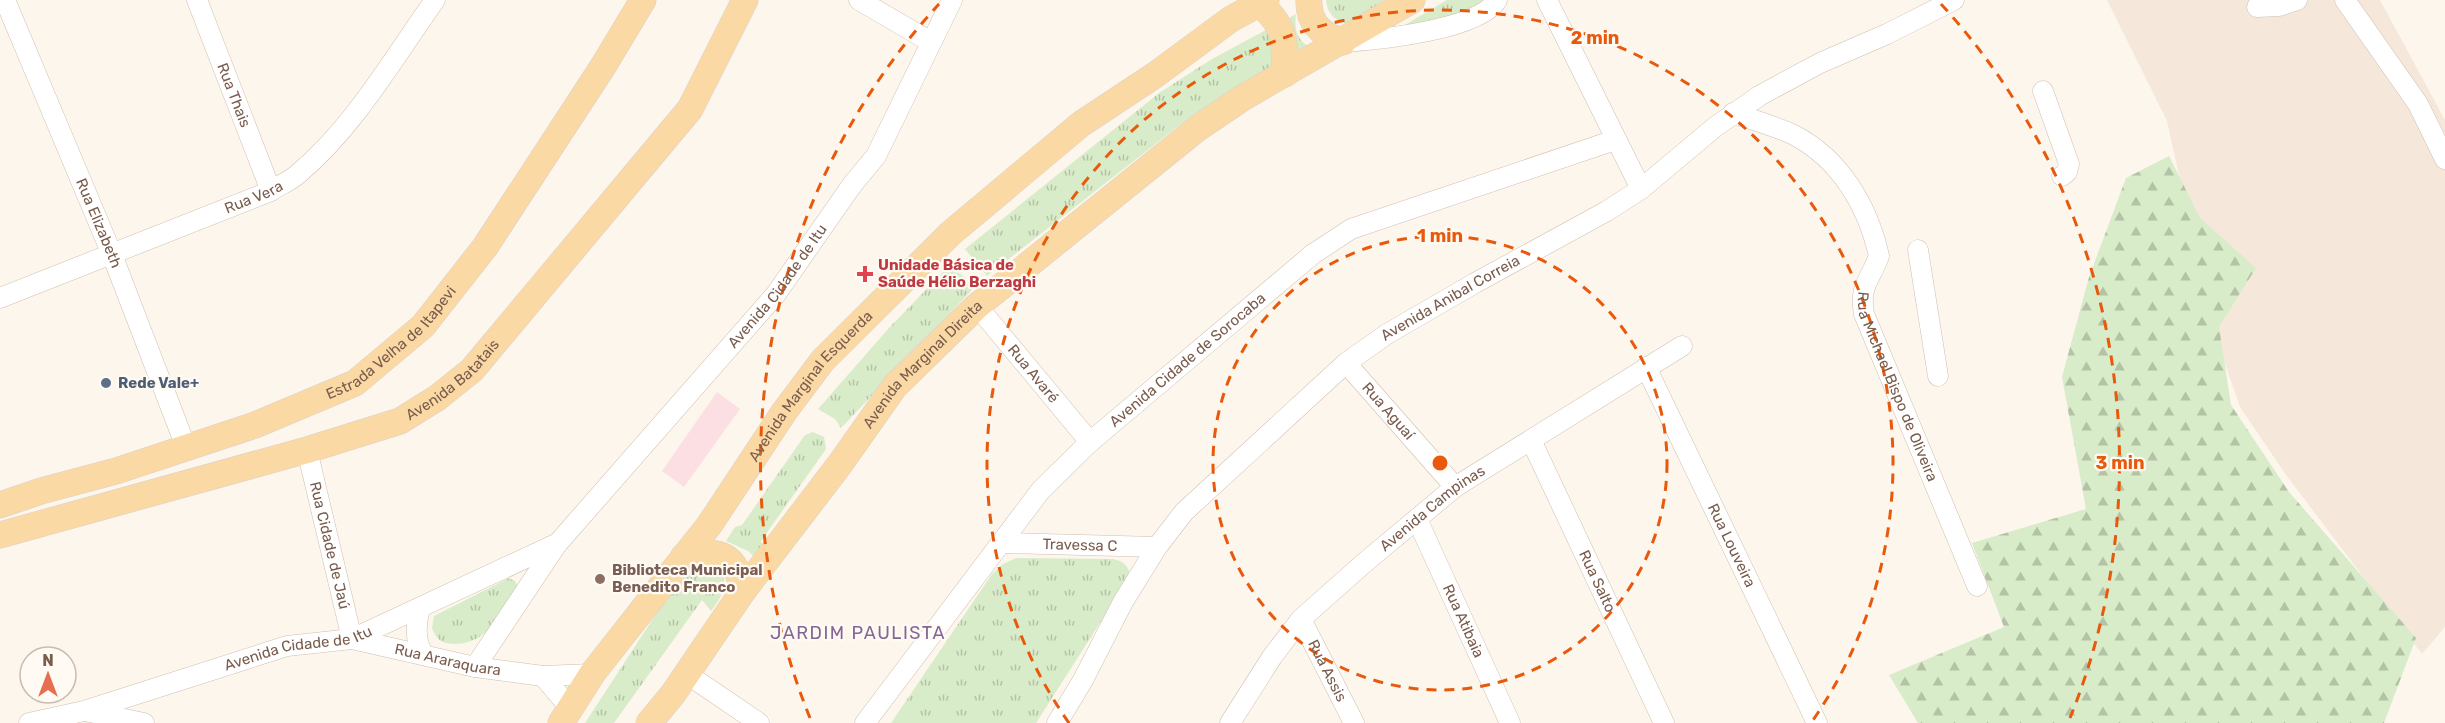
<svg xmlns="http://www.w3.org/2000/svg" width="2445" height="723" viewBox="0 0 2445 723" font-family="Rubik,sans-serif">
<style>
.residential{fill:#f5e8da}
.medical{fill:#fbdfe3}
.grass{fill:url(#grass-tufts)}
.forest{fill:url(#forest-firs)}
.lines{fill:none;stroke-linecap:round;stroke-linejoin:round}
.minor-casing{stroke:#d1beb0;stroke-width:21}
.major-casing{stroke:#dad1cd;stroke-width:27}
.minor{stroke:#fff;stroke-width:20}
.major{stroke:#fbd9a5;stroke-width:26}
.ring{fill:none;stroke:#e8590c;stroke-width:3;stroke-dasharray:10 8}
.health-dot{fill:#e0444e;stroke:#fffaf3;stroke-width:2}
.service-dot{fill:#5c6f8a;stroke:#fffaf3;stroke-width:2}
.education-dot{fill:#8d6e63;stroke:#fffaf3;stroke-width:2}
.labels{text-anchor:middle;stroke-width:4.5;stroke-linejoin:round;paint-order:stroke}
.street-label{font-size:15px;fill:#7a5c4d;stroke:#fffaf3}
.health-label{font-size:15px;font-weight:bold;fill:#be3a42;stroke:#fffaf3;text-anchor:start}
.service-label{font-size:15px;font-weight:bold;fill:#4e5e75;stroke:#fffaf3;text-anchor:start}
.education-label{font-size:15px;font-weight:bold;fill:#785e54;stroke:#fffaf3;text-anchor:start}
.quarter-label{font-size:18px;letter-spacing:1.5px;fill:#846695;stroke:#fffaf3}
.centre{fill:#e8590c;stroke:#fffaf3;stroke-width:3}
.ring-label{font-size:18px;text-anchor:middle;font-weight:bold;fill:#e8590c;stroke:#fffaf3;stroke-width:4.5;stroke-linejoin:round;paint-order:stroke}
</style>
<defs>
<pattern id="grass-tufts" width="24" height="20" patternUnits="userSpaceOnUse" patternTransform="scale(1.5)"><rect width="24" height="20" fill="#d8ecc9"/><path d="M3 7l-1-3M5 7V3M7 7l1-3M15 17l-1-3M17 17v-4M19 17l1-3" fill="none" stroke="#b4c2a5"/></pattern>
<pattern id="forest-firs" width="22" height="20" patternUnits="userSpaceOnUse" patternTransform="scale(1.5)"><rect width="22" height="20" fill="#d8ecc9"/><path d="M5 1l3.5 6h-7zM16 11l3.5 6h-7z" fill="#b4c2a5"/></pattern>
</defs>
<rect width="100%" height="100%" fill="#fdf6ec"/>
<polygon class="residential" points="2107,0 2380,0 2445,120 2445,627 2422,654 2286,475 2240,407 2212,326 2167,121"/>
<polygon class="medical" points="717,392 740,409 684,487 662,471"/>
<g class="grass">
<path d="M1326,0H1385L1347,24C1334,20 1327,13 1326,0Z"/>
<polygon points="1447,0 1487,0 1447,19 1398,29"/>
<path d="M1296,14C1294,31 1297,42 1314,49L1237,86L1186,120L987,276L965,249L1159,93L1212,59Z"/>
<path d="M945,270C959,270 967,277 972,290L841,428L835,419L818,409L889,328Z"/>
<polygon points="813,432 824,437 826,449 761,541 764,549 757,559 748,551 726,541 735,527 742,525 805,435"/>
<path d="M1016,558L1113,559C1123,561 1129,566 1130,576L1036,723H891L992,574L1003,564Z"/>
<path d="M705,566C735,574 725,593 711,611L702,600L614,723H585L673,588L697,568Z"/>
<path d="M509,578L515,581L518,587C501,613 489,644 453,644C441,643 436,639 432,628L434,616Z"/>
</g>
<polygon class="forest" points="2169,156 2200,218 2256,268 2219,327 2231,405 2289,492 2416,638 2384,723 1918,723 1889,675 2004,627 1972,543 2086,509 2062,377 2089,277 2126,178"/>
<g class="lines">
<g class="minor-casing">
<g id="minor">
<path id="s1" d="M5,0L111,252L186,447"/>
<path id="s2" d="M197,0L271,191"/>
<polyline points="859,0 931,42"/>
<polyline points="1547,0 1641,189"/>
<polyline points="2345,0 2418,104 2445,159"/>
<polyline points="2257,7 2279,6 2297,0"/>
<path d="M1343,42C1377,40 1479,30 1497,0"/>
<polyline points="2043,91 2069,164 2067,172 2062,176"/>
<path id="s3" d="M1733,113C1753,120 1775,126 1794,135C1840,159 1868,206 1879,256C1870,281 1859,285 1864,314L1977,586"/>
<polyline points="1918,250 1938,376"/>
<path id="s4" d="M0,298L271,191C280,185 290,181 298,174C354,127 393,59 435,0"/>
<path id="s5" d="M977,306L1090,442"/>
<path id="s6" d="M1346,363L1455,487"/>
<path id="s7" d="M1646,367L1817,723"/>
<path id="s8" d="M1531,440L1664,723"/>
<path id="s9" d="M307,450L352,639"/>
<path id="s10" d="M1417,519L1510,723"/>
<path id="s11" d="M1002,543L1157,547"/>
<path d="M420,608C416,625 414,640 424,655"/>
<path id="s12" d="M1301,619L1354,723"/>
<path id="s13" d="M352,639L475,667L543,676L592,674"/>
<polyline points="475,667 557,544"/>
<polyline points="687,674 759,723"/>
<polyline points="543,676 570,708"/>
<polyline points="85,711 144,723"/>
<path id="s14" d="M29,723L84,711L287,646L352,639L558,543L776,294L852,185L876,156L952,0"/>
<path id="s15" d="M865,723L1041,490L1090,442L1313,254L1351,229L1615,140"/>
<path id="s16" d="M1057,723L1083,680L1123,602L1157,547L1184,512L1346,363L1387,334L1475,283L1607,211L1641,189L1715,127L1759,96L1820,63L1887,34L1954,0"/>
<path id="s17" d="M1230,723L1272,657L1301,619L1363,564L1455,487L1682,346"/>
</g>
</g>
<g class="major-casing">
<g id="major">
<path d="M1309,0C1308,24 1322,35 1343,42"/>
<path d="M1259,3C1287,28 1284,39 1285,74"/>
<path id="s18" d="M0,505L41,491L116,471L255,425L355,383L423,326L485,247L602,68L643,0"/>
<path id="s19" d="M0,535L307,450L400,421L437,398L472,370L690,109L745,0"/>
<path d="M684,556C721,549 735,553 743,591"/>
<path id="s20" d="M561,723L592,674L710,524L784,412L823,360L951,233L1081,124L1155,75L1231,19L1266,0"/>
<path id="s21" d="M649,723L673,694L743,591L840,464L895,386L977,306L1198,128L1244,97L1412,0"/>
</g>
</g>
<use href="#minor" class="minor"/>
<use href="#major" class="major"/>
</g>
<g class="ring">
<circle cx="1440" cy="463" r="227"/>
<path d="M1069 723A453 453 0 1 1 1811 723"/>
<path d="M810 718A680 680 0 0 1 939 4M1941 4A680 680 0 0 1 2070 718"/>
</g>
<path class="health-dot" d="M862 265h6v6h6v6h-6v6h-6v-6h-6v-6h6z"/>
<circle class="service-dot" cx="106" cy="383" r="6"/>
<circle class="education-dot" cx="600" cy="579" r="6"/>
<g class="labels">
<g class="street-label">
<text dy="5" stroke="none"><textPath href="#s2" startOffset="102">Rua Thais</textPath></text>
<text dy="5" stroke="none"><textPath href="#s4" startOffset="273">Rua Vera</textPath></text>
<text dy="5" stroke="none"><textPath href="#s1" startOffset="242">Rua Elizabeth</textPath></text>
<text dy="5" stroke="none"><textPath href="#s14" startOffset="900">Avenida Cidade de Itu</textPath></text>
<text dy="5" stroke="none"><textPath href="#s16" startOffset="590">Avenida Anibal Correia</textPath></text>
<text dy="5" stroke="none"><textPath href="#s18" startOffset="429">Estrada Velha de Itapevi</textPath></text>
<text dy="5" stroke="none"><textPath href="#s15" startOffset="488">Avenida Cidade de Sorocaba</textPath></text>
<text dy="5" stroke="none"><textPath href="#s21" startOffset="452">Avenida Marginal Direita</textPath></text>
<text dy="5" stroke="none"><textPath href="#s5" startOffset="88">Rua Avaré</textPath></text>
<text dy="5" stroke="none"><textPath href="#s19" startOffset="483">Avenida Batatais</textPath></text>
<text dy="5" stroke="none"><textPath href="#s3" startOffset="358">Rua Michael Bispo de Oliveira</textPath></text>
<text dy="5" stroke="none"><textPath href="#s20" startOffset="420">Avenida Marginal Esquerda</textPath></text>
<text dy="5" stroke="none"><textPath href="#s6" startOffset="64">Rua Aguaí</textPath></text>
<text dy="5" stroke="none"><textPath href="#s17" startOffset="298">Avenida Campinas</textPath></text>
<text dy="5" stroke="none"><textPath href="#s9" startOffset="98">Rua Cidade de Jaú</textPath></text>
<text dy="5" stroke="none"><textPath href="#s11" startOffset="78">Travessa C</textPath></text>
<text dy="5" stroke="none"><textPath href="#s7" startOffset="198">Rua Louveira</textPath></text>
<text dy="5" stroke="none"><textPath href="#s8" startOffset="156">Rua Salto</textPath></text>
<text dy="5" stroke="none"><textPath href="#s10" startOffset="112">Rua Atibaia</textPath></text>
<text dy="5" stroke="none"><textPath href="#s14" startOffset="280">Avenida Cidade de Itu</textPath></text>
<text dy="5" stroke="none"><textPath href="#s13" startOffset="98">Rua Araraquara</textPath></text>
<text dy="5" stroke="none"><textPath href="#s12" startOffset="58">Rua Assis</textPath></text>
</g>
<g class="health-label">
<text x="878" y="270">Unidade Básica de<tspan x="878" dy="17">Saúde Hélio Berzaghi</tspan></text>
</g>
<g class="service-label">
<text x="118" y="388">Rede Vale+</text>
</g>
<g class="education-label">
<text x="612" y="575">Biblioteca Municipal<tspan x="612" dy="17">Benedito Franco</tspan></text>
</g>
<g class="quarter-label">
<text x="858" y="639">JARDIM PAULISTA</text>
</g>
</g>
<circle cx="1440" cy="463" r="9" class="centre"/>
<g class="ring-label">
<text x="1595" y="44">2 min</text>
<text x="1440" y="242">1 min</text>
<text x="2120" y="469">3 min</text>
</g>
<g transform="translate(48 675)"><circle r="28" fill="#fffaf3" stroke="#cabbb1" stroke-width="1.5"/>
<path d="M0-4.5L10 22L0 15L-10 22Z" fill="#e76f51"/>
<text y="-9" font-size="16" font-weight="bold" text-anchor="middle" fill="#7a5c4d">N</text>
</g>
</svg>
